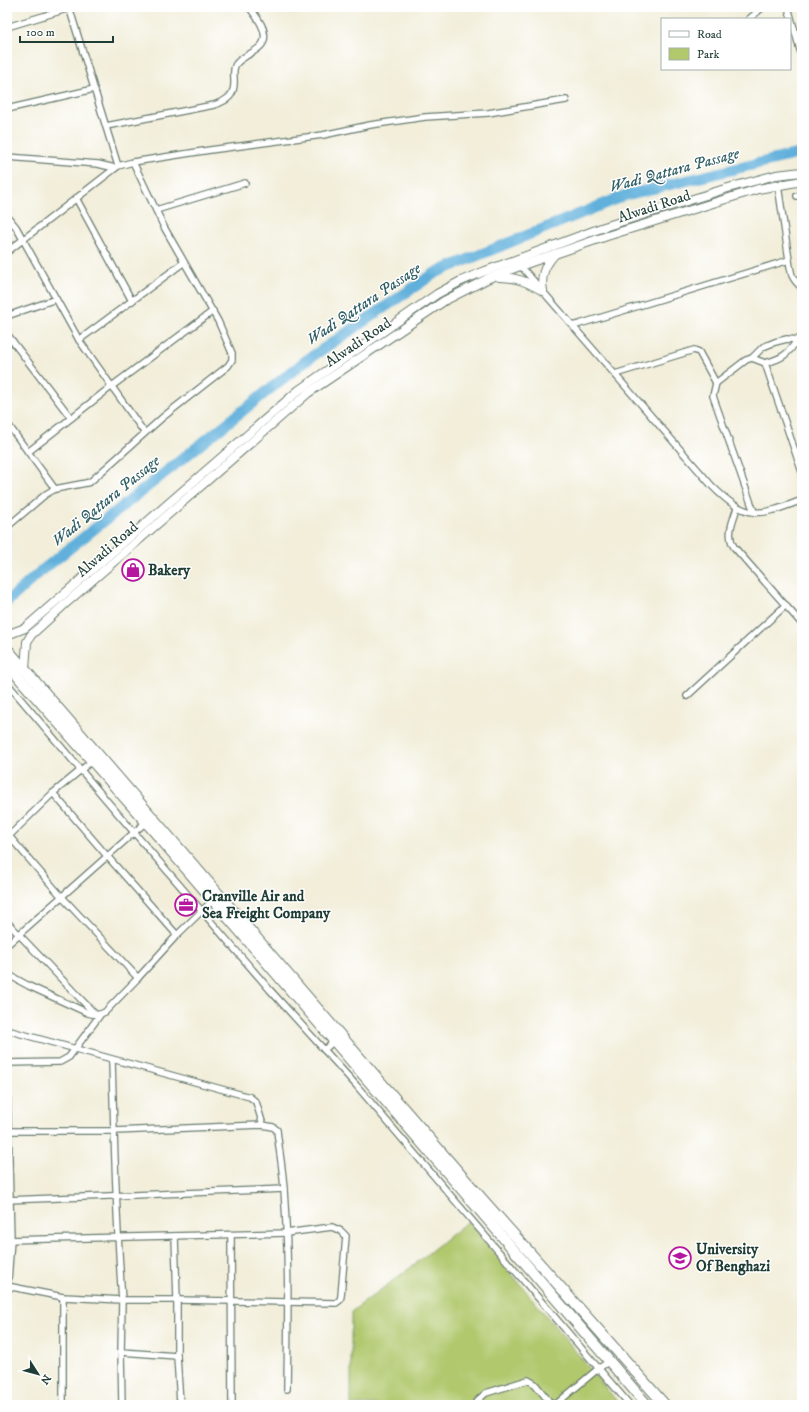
<svg xmlns="http://www.w3.org/2000/svg" width="809" height="1412" viewBox="0 0 809 1412" font-family="'IM FELL DW Pica',serif">
<style>
.green{fill:#b1c86d;stroke:#688250}
.lines{fill:none;stroke-linecap:round;stroke-linejoin:round}
.river{stroke:#60b0db;stroke-width:11}
.street-casing{stroke:#697b6e;stroke-width:8}
.secondary-casing{stroke:#697b6e;stroke-width:10}
.highway-casing{stroke:#697b6e;stroke-width:12}
.street{stroke:#fff;stroke-width:5.5}
.secondary{stroke:#fff;stroke-width:8}
.highway{stroke:#fff;stroke-width:10}
.labels{text-anchor:middle;stroke-width:3;stroke-linejoin:round;paint-order:stroke}
.street-label{font-size:15px;fill:#1f3d34;stroke:#fff}
.poi-label{font-size:15px;font-weight:bold;fill:#1f3d34;stroke:#fff;text-anchor:start}
.water-label{font-size:16px;font-style:italic;fill:#326066;stroke:#fff}
</style>
<rect width="100%" height="100%" fill="#fff"/>
<filter id="ink" filterUnits="userSpaceOnUse"><feTurbulence type="fractalNoise" baseFrequency=".025" numOctaves="2"/><feDisplacementMap in="SourceGraphic" scale="8" xChannelSelector="R" yChannelSelector="G"/><feConvolveMatrix kernelMatrix="1 2 1 2 8 2 1 2 1" color-interpolation-filters="sRGB"/></filter>
<filter id="wash" filterUnits="userSpaceOnUse"><feTurbulence type="fractalNoise" baseFrequency=".012" numOctaves="4" result="noise"/><feDisplacementMap in="SourceGraphic" scale="16" xChannelSelector="R" yChannelSelector="G"/><feGaussianBlur stdDeviation="0.9" result="paint"/><feColorMatrix in="noise" values="0 0 0 0 0 0 0 0 0 0 0 0 0 0 0 0 0 1.4 0 .05"/><feComposite in="paint" operator="in"/></filter>
<g filter="url(#wash)">
<rect width="100%" height="100%" fill="#f2eeda"/>
<polygon class="green" points="468,1221 620,1405 351,1405 351,1312 410,1268"/>
<g class="lines">
<polyline class="river" points="7,602 40,572 304,362 435,273 626,195 802,153"/>
</g>
</g>
<g filter="url(#ink)">
<g class="lines">
<g class="street-casing">
<g id="street">
<polyline points="788,7 802,57"/>
<polyline points="749,19 763,7"/>
<polyline points="7,27 70,8"/>
<polyline points="7,109 94,89"/>
<path d="M106,126L214,105C229,100 235,95 234,79C234,75 233,70 235,66C237,61 242,59 246,56C251,53 260,49 263,43C269,31 256,16 249,7"/>
<polyline points="7,157 98,164 115,168"/>
<polyline points="118,166 133,162 210,150 323,135 370,125 425,117 488,113 566,100"/>
<polyline points="797,196 802,195"/>
<polyline points="76,198 132,301"/>
<polyline points="156,210 245,183"/>
<polyline points="7,216 16,227 79,340 144,432"/>
<polyline points="7,252 118,166 69,7"/>
<path d="M789,260C791,274 791,278 802,288"/>
<path d="M519,264L712,486C746,520 759,517 802,500"/>
<polyline points="7,316 56,299"/>
<polyline points="573,326 789,260 778,185"/>
<polyline points="7,334 71,418"/>
<polyline points="79,340 183,263"/>
<polyline points="752,358 765,363 802,472"/>
<path d="M765,363C781,359 788,355 797,340"/>
<polyline points="615,374 694,350 699,352 716,383"/>
<polyline points="7,423 55,489"/>
<polyline points="28,452 112,386 213,311"/>
<path d="M737,508C733,521 726,534 734,547L802,624"/>
<polyline points="754,512 713,396 716,383 746,360 752,358 763,347 775,342 787,339 802,340"/>
<polyline points="7,527 46,494 55,489 86,483 90,482 163,417 228,366 232,360 232,353 218,321 164,227 133,162"/>
<polyline points="7,683 119,815 270,990 356,1085 630,1405"/>
<polyline points="687,696 786,605"/>
<polyline points="53,793 107,856 177,935"/>
<polyline points="9,836 61,896 138,978"/>
<polyline points="7,838 53,793 93,760"/>
<polyline points="7,922 94,1013"/>
<polyline points="7,945 146,822"/>
<path d="M7,974L29,986L88,1013C95,1015 99,1015 105,1012L138,978L177,935L213,900"/>
<polyline points="7,1030 250,1097 256,1102 263,1125"/>
<polyline points="324,1050 334,1041"/>
<polyline points="7,1063 60,1062 69,1057 100,1015"/>
<polyline points="7,1081 11,1240 7,1295"/>
<path d="M7,1131H114L263,1125L273,1127L277,1130C279,1150 283,1170 284,1190C289,1257 288,1323 287,1389"/>
<polyline points="7,1200 284,1189"/>
<polyline points="231,1235 232,1403"/>
<polyline points="175,1236 177,1300 177,1356"/>
<path d="M7,1240L286,1233L332,1227L341,1231L346,1236L341,1296L340,1300L336,1303L177,1300H122C116,1220 114,1140 112,1060"/>
<polyline points="7,1286 63,1297 122,1300 121,1352 177,1356 180,1403 179,1405"/>
<polyline points="63,1297 63,1405"/>
<polyline points="121,1352 122,1405"/>
<polyline points="475,1405 479,1399 486,1393 528,1380 535,1384 552,1405"/>
<polyline points="555,1405 599,1368 610,1361"/>
</g>
</g>
<g class="secondary-casing">
<g id="secondary">
<path d="M499,277C516,277 528,282 543,291"/>
<path d="M543,291C540,275 545,265 555,254"/>
<polyline points="7,633 12,633 25,628 299,390 437,294 461,281 480,273 604,227 728,188 776,175 802,172"/>
<polyline points="25,669 27,642 31,635 65,604 308,393 444,301 489,278 520,266 607,236 758,189 802,181"/>
</g>
</g>
<g class="highway-casing">
<g id="highway">
<polyline points="7,649 460,1174 665,1405"/>
<polyline points="7,662 20,679 146,822 647,1405"/>
</g>
</g>
<use href="#street" class="street"/>
<use href="#secondary" class="secondary"/>
<use href="#highway" class="highway"/>
</g>
</g>
<defs>
<g id="shop-ring" transform="scale(1.15)"><circle r="9.5" fill="#fff" stroke="#b5179e" stroke-width="1.5"/><path d="M-5-2.5h2.3a2.7 3.5 0 0 1 5.4 0H5L5.5 6h-11ZM-1.5-2.5h3a1.5 2.3 0 0 0-3 0Z" fill="#b5179e"/></g>
<g id="office-ring" transform="scale(1.15)"><circle r="9.5" fill="#fff" stroke="#b5179e" stroke-width="1.5"/><path d="M-6-3h4V-5.5h4V-3h4V5H-6ZM-1-4.5V-3h2v-1.5ZM-6 0V1H6V0Z" fill="#b5179e"/></g>
<g id="university-ring" transform="scale(1.15)"><circle r="9.5" fill="#fff" stroke="#b5179e" stroke-width="1.5"/><path d="M0-5L7-2L0 1L-7-2ZM-4 1L0 2.5L4 1V4Q0 6-4 4Z" fill="#b5179e"/></g>
</defs>
<g fill-rule="evenodd">
<use href="#shop-ring" x="133" y="570"/>
<use href="#office-ring" x="186" y="905"/>
<use href="#university-ring" x="680" y="1258"/>
</g>
<g class="labels">
<g class="street-label">
<text transform="translate(654 206) rotate(-18)" y="5">Alwadi Road</text>
<text transform="translate(358 342) rotate(-34)" y="5">Alwadi Road</text>
<text transform="translate(107 549) rotate(-41)" y="5">Alwadi Road</text>
</g>
<g class="poi-label">
<text x="148" y="575">Bakery</text>
<text x="202" y="901">Cranville Air and<tspan x="202" dy="17">Sea Freight Company</tspan></text>
<text x="696" y="1254">University<tspan x="696" dy="17">Of Benghazi</tspan></text>
</g>
<g class="water-label">
<text transform="translate(674 169) rotate(-15)" y="6">Wadi Qattara Passage</text>
<text transform="translate(363 303) rotate(-34)" y="6">Wadi Qattara Passage</text>
<text transform="translate(105 500) rotate(-39)" y="6">Wadi Qattara Passage</text>
</g>
</g>
<rect width="809" height="1412" fill="none" stroke="#fff" stroke-width="24"/>
<rect x="661" y="18" width="130" height="52" fill="#ffffff" stroke="#a5b1ae"/>
<rect x="669" y="31" width="20" height="6" fill="#ffffff" stroke="#a5b1ae"/>
<text x="697" y="38" font-size="12" fill="#1f3d34">Road</text>
<rect x="669" y="48" width="20" height="12" fill="#b1c86d" stroke="#a5b1ae"/>
<text x="697" y="58" font-size="12" fill="#1f3d34">Park</text>
<g transform="translate(38 1374) rotate(126)" stroke="#ffffff" stroke-width="3" paint-order="stroke">
<path d="M0-3L7 15L0 10L-7 15Z" fill="#1f3d34"/>
<text y="-6" font-size="11" font-weight="bold" text-anchor="middle" fill="#1f3d34">N</text>
</g>
<path d="M20 36v6h93v-6" fill="none" stroke="#1f3d34" stroke-width="2"/>
<text x="26" y="36" font-size="12" fill="#1f3d34" stroke="#ffffff" stroke-width="3" paint-order="stroke">100 m</text>
</svg>
